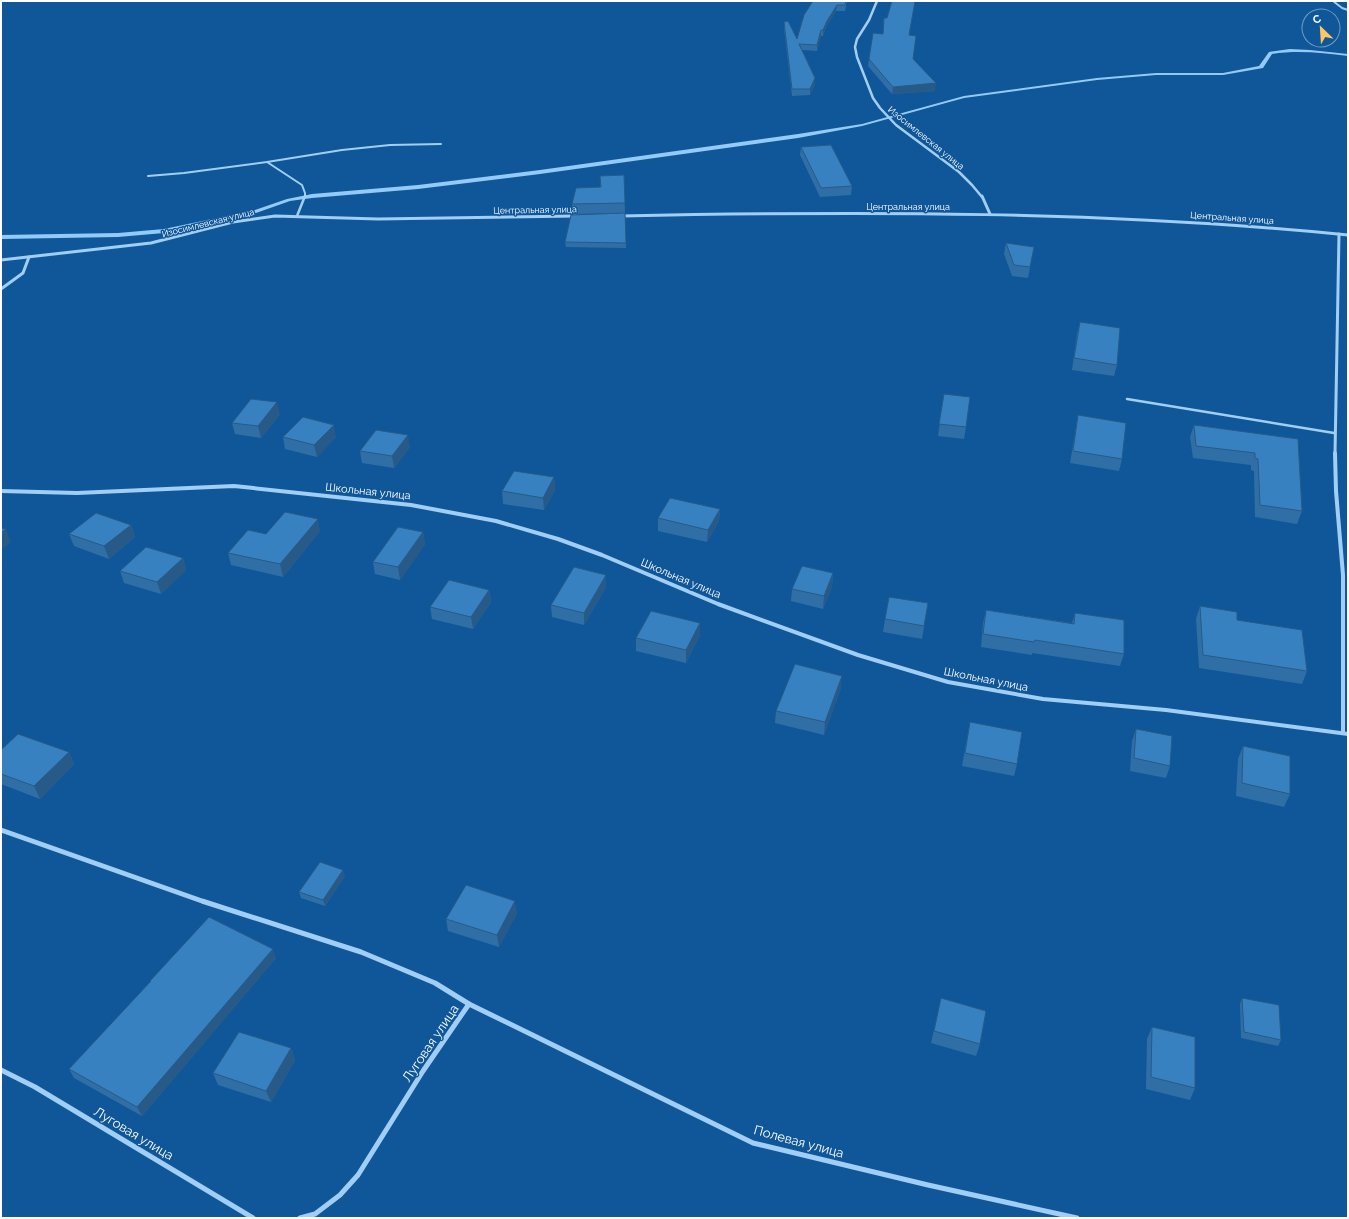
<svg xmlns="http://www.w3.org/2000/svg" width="1349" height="1219" viewBox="0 0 1349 1219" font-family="Raleway,sans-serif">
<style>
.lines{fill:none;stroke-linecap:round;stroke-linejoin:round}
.stream{fill:#93caf8;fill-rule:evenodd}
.service-far1{stroke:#a1cef4;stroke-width:2}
.service{stroke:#a1cef4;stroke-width:2.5}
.minor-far3{stroke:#a1cef4;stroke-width:2.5}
.minor-far2{stroke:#a1cef4;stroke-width:3}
.minor-far1{stroke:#a1cef4;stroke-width:4}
.minor{stroke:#a1cef4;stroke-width:5}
.wall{fill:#306fa6}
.shaded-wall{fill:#275a87}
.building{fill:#3881c1;stroke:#275a87}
.labels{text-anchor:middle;stroke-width:3;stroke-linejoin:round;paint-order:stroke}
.far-street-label{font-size:9px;fill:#fff;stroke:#105799}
.street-label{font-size:11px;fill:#fff;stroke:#105799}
.near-street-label{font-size:13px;fill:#fff;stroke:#105799}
</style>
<rect width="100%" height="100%" fill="#105799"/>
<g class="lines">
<path class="stream" d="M1290,49L1310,50L1348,54V56C1323,53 1298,50 1272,54L1263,68L1223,75H1156L1097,80L964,98L862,126L798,138L540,174L418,189L312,198L290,201L256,213L164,233L118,237L1,239V235L118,233L164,229L255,210L287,199L312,194L418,185L540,170L798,134L862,124L964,96L1097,78L1156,73H1223L1259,66L1269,52Z"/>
<g class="service-far1">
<polyline points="1333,1 1342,8 1348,10"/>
<polyline points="267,162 302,185 305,193 305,197"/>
<polyline points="148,176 184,173 267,162 342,150 390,145 441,144"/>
</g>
<g class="service">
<polyline points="297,216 305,196"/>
<polyline points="1127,399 1334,433"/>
</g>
<polyline class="minor-far3" points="877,1 869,20 857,39 855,47 857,57 873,98 880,108 896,125 959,172 972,185 982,197"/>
<g class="minor-far2">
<polyline points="982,196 990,214"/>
<path d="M621,216C863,211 1107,211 1348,235"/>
<polyline points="1,260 151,243 233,222 275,216 378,219 576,216"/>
<polyline points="1,289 23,273 29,257"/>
<polyline points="1335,454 1339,234"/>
</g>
<g class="minor-far1">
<polyline points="1335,453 1336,491 1343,575 1343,733"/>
<polyline points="1,491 77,493 234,486 411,505 496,521 558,539 602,555 718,604 858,655 948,682 1043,699 1166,710 1348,734"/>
</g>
<g class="minor">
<polyline points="1,830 202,901 361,952 435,983 469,1004 753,1143 928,1185 1077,1218"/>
<polyline points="1,1070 35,1087 253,1218"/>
<polyline points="300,1218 315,1214 340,1195 358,1175 423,1071 469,1004"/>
</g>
</g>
<g class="wall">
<polygon points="813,1 847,1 845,11 836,11 826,27 823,36 821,36 817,51 802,50 815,78 815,84 810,95 792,96 784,28 784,22 797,39"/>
<polygon points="892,1 915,1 909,36 913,59 935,91 892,94 868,66 869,59 883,34"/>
<polygon points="801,147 852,186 851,195 820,197 800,155"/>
<polygon points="624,175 625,213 573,214 572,204 600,187 600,176"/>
<polygon points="625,213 626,248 566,247 565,242"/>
<polygon points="1006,243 1034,247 1028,278 1012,276 1004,254"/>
<polygon points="1080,322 1117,365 1114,376 1072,370 1077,334"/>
<polygon points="944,394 966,427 964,439 938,436"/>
<polygon points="280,414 261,438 235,434 232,423"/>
<polygon points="1078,415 1122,459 1119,471 1070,463"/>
<polygon points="1194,425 1298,439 1302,511 1297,524 1255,517 1254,471 1251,470 1251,465 1193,458 1190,437"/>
<polygon points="283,437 336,437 317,457 285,449"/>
<polygon points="410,447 394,468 362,463 360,451"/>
<polygon points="554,477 555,490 544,510 503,504 502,491"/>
<polygon points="720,509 719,521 707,542 658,531 658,518"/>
<polygon points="131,525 135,537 109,559 74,546 69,534"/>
<polygon points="320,531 283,577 231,565 228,553 266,534"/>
<polygon points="423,532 425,544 400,580 375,574 373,562"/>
<polygon points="183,558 186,570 161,594 124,583 120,571"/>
<polygon points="833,573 832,586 823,609 791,601 792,589"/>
<polygon points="606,587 584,625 552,617 551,605"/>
<polygon points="489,590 491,602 473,629 432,619 430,607"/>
<polygon points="928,603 922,639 883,632 885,619"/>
<polygon points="1200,606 1237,620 1307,671 1302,684 1199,668 1196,619"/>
<polygon points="986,610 1072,623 1075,613 1124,654 1120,666 1032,653 1032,655 981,647 983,623"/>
<polygon points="700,635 686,663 636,651 636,638"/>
<polygon points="841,688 824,735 775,723 776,711"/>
<polygon points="970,722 1017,764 1014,776 962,766"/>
<polygon points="1136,729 1170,766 1166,778 1130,771 1132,741"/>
<polygon points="1243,746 1290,794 1284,807 1236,796 1238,759"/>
<polygon points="1,750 69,752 74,764 40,799 1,784"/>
<polygon points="345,876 325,906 301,898 299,892"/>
<polygon points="517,913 499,947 448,931 446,919"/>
<polygon points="276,958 142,1116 74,1078 69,1069 150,982 150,981"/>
<polygon points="941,998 980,1044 976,1056 931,1043"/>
<polygon points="1242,998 1281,1040 1278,1046 1241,1038 1240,1004"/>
<polygon points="1152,1027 1195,1088 1190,1100 1146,1089 1147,1039"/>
<polygon points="291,1048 295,1060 271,1102 218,1085 213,1073"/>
</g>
<g class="shaded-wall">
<polygon points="837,5 836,11 826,27 823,36 823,30 827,21"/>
<polygon points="821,30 821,36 817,51 817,45"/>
<polygon points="815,78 815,84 810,95 810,89"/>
<polygon points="936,83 935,91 892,94 893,87"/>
<polygon points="277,402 280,414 261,438 258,426"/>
<polygon points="334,425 336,437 317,457 314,445"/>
<polygon points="408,435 410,447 394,468 392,456"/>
<polygon points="554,477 555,490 544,510 543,498"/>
<polygon points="720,509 719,521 707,542 708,530"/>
<polygon points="318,519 320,531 283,577 280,564"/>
<polygon points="131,525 135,537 109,559 104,546"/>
<polygon points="6,529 11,542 1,550 1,533"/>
<polygon points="423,532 425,544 400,580 398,567"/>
<polygon points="183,558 186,570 161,594 157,582"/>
<polygon points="833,573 832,586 823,609 824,596"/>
<polygon points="606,575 606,587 584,625 584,613"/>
<polygon points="489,590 491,602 473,629 471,617"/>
<polygon points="700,623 700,635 686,663 686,650"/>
<polygon points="842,676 841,688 824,735 825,722"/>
<polygon points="69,752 74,764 40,799 34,786"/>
<polygon points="343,870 345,876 325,906 323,900"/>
<polygon points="515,901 517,913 499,947 497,935"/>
<polygon points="273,949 276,958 142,1116 137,1107"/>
<polygon points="291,1048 295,1060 271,1102 266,1091"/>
</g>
<g class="building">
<polygon points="813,1 846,1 845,5 837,5 827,21 823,30 821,30 817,45 799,44 815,78 810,89 792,89 784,22 788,21 797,39 804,15"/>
<polygon points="892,1 915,1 909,35 916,36 913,59 936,83 893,87 869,59 873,33 883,34 884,18 887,18"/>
<polygon points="831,145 852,186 821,188 801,147"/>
<polygon points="624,175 625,203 572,204 576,188 601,187 600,176"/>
<polygon points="625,213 626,243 565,242 571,215"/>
<polygon points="1006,243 1034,247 1030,267 1014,265"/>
<polygon points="1080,322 1120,328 1117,365 1074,358"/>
<polygon points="944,394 970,397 966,427 939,424"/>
<polygon points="251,399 277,402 258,426 232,423"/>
<polygon points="1078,415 1126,423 1122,459 1073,451"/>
<polygon points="303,417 334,425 314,445 283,437"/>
<polygon points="1194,425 1298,439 1302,511 1260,505 1258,459 1255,458 1255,453 1196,446"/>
<polygon points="376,430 408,435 392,456 360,451"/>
<polygon points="514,471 554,477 543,498 502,491"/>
<polygon points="670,498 720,509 708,530 658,518"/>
<polygon points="285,512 318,519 280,564 228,553 248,530 266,534"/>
<polygon points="96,513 131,525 104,546 69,534"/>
<polygon points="398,527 423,532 398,567 373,562"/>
<polygon points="1,528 6,529 1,533"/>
<polygon points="146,547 183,558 157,582 120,571"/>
<polygon points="802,566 833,573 824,596 792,589"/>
<polygon points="574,567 606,575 584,613 551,605"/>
<polygon points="449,580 489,590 471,617 430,607"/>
<polygon points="889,597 928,603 924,626 885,619"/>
<polygon points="1200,606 1237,612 1237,620 1302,630 1307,671 1203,655"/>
<polygon points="986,610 1074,624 1075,613 1124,620 1124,654 1035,640 1034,642 983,634"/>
<polygon points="651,611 700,623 686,650 636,638"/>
<polygon points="795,664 842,676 825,722 776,711"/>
<polygon points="970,722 1022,732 1017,764 965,753"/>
<polygon points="1136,729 1172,736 1170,766 1134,758"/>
<polygon points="18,734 69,752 34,786 1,774 1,750"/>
<polygon points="1243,746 1290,756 1290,794 1242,783"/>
<polygon points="320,862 343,870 323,900 299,892"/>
<polygon points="466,885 515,901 497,935 446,919"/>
<polygon points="209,917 273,949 137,1107 69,1069 151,981 150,981"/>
<polygon points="941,998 986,1011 980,1044 934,1031"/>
<polygon points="1242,998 1279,1005 1281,1040 1244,1032"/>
<polygon points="1152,1027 1195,1037 1195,1088 1151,1077"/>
<polygon points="239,1032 291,1048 266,1091 213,1073"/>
</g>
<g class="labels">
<g class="far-street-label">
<text transform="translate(926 138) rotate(39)" y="3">Изосимлевская улица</text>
<text x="908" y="210">Центральная улица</text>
<text transform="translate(535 210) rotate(-1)" y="3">Центральная улица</text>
<text transform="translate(1232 218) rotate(4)" y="3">Центральная улица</text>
<text transform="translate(208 223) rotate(-14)" y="3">Изосимлевская улица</text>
</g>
<g class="street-label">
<text transform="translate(368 491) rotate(6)" y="4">Школьная улица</text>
<text transform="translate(681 578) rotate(23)" y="4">Школьная улица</text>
<text transform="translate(986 679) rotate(11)" y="4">Школьная улица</text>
</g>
<g class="near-street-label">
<text transform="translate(430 1043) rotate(-56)" y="5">Луговая улица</text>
<text transform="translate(134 1133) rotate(31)" y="5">Луговая улица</text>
<text transform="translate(799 1141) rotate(15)" y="5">Полевая улица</text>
</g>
</g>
<rect width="1349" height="1219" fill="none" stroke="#ffffff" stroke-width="4"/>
<g transform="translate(1321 28) rotate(335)"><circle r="19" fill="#105799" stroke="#709ac2"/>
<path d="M0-3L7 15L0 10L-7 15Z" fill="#ffc564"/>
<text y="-6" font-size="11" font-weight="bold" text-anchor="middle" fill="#ffffff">С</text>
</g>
</svg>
